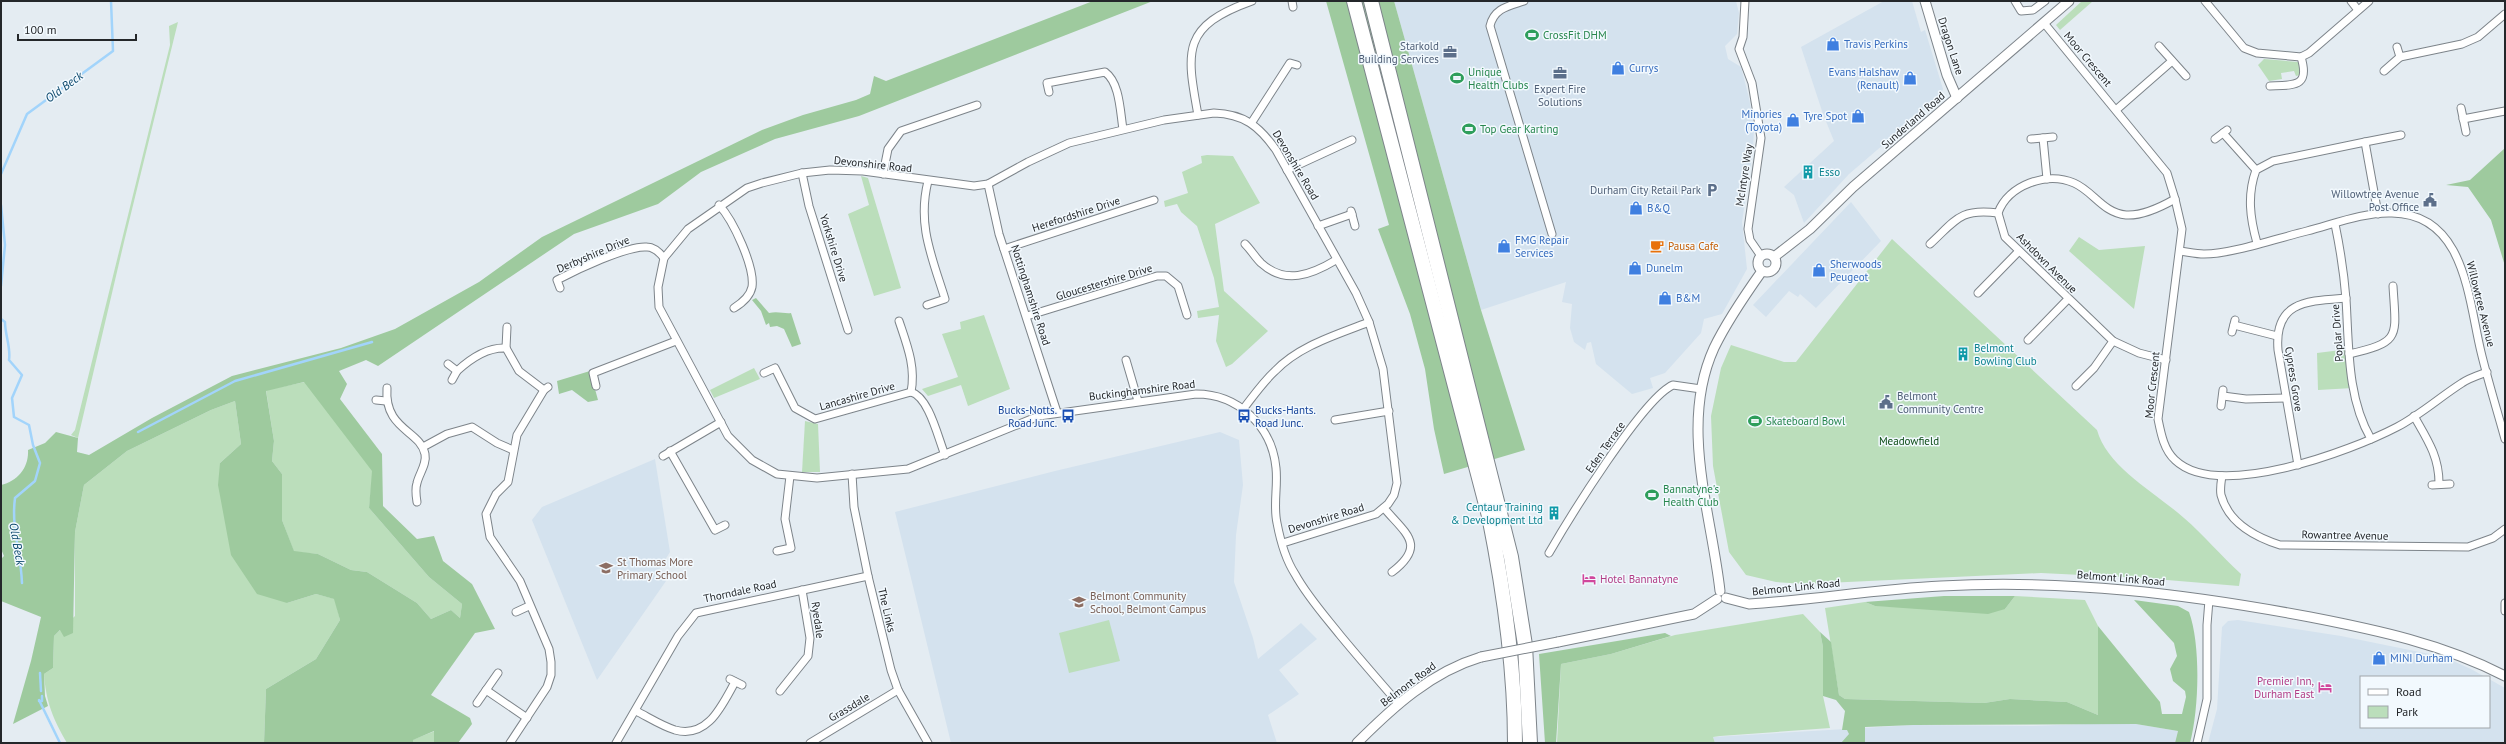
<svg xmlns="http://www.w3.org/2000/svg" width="2506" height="744" viewBox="0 0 2506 744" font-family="'PT Sans',sans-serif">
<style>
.built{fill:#d4e2ee}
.green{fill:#bbdebb}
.forest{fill:#9eca9e;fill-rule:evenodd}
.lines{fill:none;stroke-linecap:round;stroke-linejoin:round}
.stream{stroke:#a2d4fb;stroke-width:2.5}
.minor-casing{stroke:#7d848a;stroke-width:9}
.tertiary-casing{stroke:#7d848a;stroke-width:11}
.motorway-casing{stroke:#7d848a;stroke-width:16}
.minor{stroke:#fff;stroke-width:7}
.tertiary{stroke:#fff;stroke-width:9}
.motorway{stroke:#fff;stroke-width:14}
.tertiary-bridge-casing{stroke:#7d848a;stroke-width:11;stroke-linecap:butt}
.tertiary-bridge{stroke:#fff;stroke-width:9}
.labels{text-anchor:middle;stroke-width:3;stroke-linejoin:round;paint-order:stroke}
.leisure-label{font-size:11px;fill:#27864d;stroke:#f2f9fe;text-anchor:start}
.shop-label{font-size:11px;fill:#366cbe;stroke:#f2f9fe;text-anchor:start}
.service-label{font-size:11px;fill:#4e5e75;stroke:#f2f9fe;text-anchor:end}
.street-label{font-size:11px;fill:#24272a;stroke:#f2f9fe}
.culture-label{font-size:11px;fill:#0d838f;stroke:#f2f9fe;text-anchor:start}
.food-label{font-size:11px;fill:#c56008;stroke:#f2f9fe;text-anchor:start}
.transit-label{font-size:11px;fill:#164399;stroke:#f2f9fe;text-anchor:end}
.park-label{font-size:11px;fill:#0b4b14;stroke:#f2f9fe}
.education-label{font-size:11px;fill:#785e54;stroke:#f2f9fe;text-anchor:start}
.hotel-label{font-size:11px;fill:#b23c85;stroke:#f2f9fe;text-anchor:start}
.water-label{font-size:12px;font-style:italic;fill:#08456a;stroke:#f2f9fe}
</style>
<rect width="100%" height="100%" fill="#e4ecf2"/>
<g class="built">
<polygon points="1394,1 1736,1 1739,13 1737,34 1725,46 1728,59 1741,67 1749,98 1754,127 1753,150 1742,222 1747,269 1722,314 1704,319 1701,333 1665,373 1650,378 1653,388 1632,394 1596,364 1591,342 1587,343 1585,350 1574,342 1570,328 1572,304 1562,302 1566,282 1481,310"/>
<polygon points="1884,1 1912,1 1921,32 1925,30 1943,89 1940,96 1849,174 1804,223 1794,195 1784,187 1834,141 1823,114 1801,47"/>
<polygon points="1851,202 1881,241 1816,308 1800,294 1798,297 1789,291 1766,317 1753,305"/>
<polygon points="1220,432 1239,440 1243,485 1236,535 1234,582 1253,638 1258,659 1301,623 1317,639 1279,670 1299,694 1268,715 1277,743 951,743 895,512 1055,471"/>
<polygon points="655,459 670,552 655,576 666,581 597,680 532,520 542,507"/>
<polygon points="2238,620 2341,636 2444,657 2471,669 2485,677 2361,677 2361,727 2489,727 2489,679 2505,688 2505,743 2208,743 2217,709 2222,627 2228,621"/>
<polygon points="2086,724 2136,724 2178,731 2175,743 1715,743 1713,737 1913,725 2033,726"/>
</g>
<g class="green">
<polygon points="2082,1 2093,1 2060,30 2056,25"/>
<polygon points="178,22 124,242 78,438 71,435 75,430 170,45 169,26"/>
<polygon points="2264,59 2298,62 2302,70 2300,75 2296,76 2294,71 2281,73 2282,79 2269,81 2258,65"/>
<polygon points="1207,155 1233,156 1260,203 1215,224 1224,291 1268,331 1232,364 1226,367 1216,341 1219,315 1198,318 1197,311 1219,307 1214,278 1197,226 1181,212 1177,204 1165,207 1164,201 1188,193 1182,172 1202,163 1201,156"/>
<polygon points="861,176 868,178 901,288 874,296 848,214 869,205"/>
<polygon points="2079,237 2099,250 2145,246 2134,309 2069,251"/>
<path d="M1892,239L2097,430C2107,467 2156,493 2184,518C2204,535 2221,556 2241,574L2239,586L2143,578L2041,573L1805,584L1776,582L1746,575L1729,552L1713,466L1711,416L1721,368L1731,345L1784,362H1796Z"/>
<polygon points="984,315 1010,389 968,406 961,385 928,396 922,389 958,377 942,334 961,329 960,322"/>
<polygon points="2349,349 2353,388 2318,390 2317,353"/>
<polygon points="754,368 760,379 714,398 710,390"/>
<polygon points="305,382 373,471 369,508 429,577 462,604 460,618 451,610 431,619 417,603 367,572 351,570 318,554 294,552 282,520 282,474 272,461 274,441 266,390"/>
<path d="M235,401L241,444L220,463L287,603L316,594L335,599L340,620L316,659L266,689L264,743H67C53,719 46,702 44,674L53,668L54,636L75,616V532L84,485L127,451L211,410Z"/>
<polygon points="805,421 818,424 820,472 802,472"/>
<polygon points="2015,596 2085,600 2098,626 2098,715 2067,702 2010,699 1984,703 1845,699 1839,695 1825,608 1865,602 1875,606 2005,609"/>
<polygon points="1803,614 1820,632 1823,647 1823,696 1830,728 1720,736 1713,737 1715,743 1557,743 1561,664 1611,654 1675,635"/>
<polygon points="1109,620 1120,661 1069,673 1059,633"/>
<polygon points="435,731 434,743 413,743 412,740"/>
</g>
<g class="forest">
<path d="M1093,1H1153L859,116L775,139L701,172L658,204L574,234L378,366L366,360L339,371L347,384L340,399L382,454L383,506L417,539L434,536L443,561L472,584L495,629L475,633L431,695L470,718L472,724L458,743H434V731L413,740V743H264L266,689L316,659L340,620L334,599L316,594L287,603L257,594L231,555L218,485L220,463L241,444L235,401L211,410L127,451L84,485L75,532L73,633L64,637L60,630L54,636L53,668L44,674L45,696L48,706L13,724L31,661L41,617L1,601V559L4,556L1,549V485C18,481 29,467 28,450L45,443L56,432L78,438L77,452L89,455L152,418L232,376L341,348L395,329L479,282L542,237L762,130L803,115L856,100L870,94L874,76L886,81ZM304,382L372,471L369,508L429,577L462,604L460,618L451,610L431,619L417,603L367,572L351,570L318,554L294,551L282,520V474L272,461L274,441L266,391Z"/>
<polygon points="1326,1 1394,1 1481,310 1525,450 1444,474 1434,429 1425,369 1410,314 1378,229 1389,225"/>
<polygon points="2505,148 2505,266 2491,220 2468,187 2446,185 2470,180"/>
<path d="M756,298L769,313C778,311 785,314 791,313L801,344L792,347L784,329L777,326L770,327L769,323L766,325L761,311L752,300Z"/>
<polygon points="590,371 598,400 588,402 572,390 559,394 557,381"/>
<polygon points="1944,596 2015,596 2005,609 1988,614 1875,606 1865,602"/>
<path d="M2134,600L2178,606L2189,612C2201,645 2199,709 2190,743H2175L2178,731L2136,724L1913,725L1865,727V743H1841L1849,734L1847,730H1842L1845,711L1836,700L1823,696V647L1820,632L1831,642L1839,695L1845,699L1984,703L2010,699L2067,702L2098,715V626L2160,702L2162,714H2182L2186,697L2185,691L2173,681L2170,669L2177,656L2174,643Z"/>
<polygon points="1665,633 1671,636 1611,654 1561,664 1556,743 1545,743 1539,654"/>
</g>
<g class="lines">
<g class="stream">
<polyline points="1,174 27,114 113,51 111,1"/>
<polyline points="1,205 5,245 1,286"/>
<path d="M1,319L5,322C5,335 11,347 9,360L22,375L12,398L14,417L29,425L33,445L40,463L35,481L15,498C11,528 21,553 22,583"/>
<polyline points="138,432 235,381 372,342"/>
<polyline points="40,673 41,691"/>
<polyline points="39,700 60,743"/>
<polyline points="39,701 42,701 42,696"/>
</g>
<g class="minor-casing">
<g id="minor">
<polyline points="1292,1 1293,7"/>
<path d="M1524,1C1509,6 1494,8 1490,26L1552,234"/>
<polyline points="1745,1 1743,37 1739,49 1752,83 1761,138 1748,229 1750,240 1761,256"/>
<polyline points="2015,1 2021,11 2033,10 2045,1"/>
<polyline points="2205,1 2244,48 2257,53 2301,57 2309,53 2369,1"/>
<polyline points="2351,1 2358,10"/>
<path d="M2044,23L2167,173L2175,199L2182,229L2158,419C2161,434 2164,450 2175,460C2218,501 2351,451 2397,427C2420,415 2440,397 2462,383C2469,378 2479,375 2487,372"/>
<polyline points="2159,46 2186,76"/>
<polyline points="2397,47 2400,57 2462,44 2478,37 2505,14"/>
<polyline points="2384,71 2400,57"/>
<path d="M2270,86C2295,85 2310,87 2301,57"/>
<path d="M1049,92L1047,83L1105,72C1120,83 1120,111 1123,129"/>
<polyline points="2461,108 2466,132"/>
<polyline points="2116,110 2172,61"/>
<path d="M1198,115C1186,50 1182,26 1252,1"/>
<polyline points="2463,119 2505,111"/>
<polyline points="1252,122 1290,63 1297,65"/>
<polyline points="2223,133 2256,170"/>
<polyline points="2043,138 2047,179"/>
<polyline points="2031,139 2053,137"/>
<polyline points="2215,139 2227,130"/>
<polyline points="2365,142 2401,135"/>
<polyline points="1287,170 1352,140"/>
<polyline points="802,173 809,206 848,330"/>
<polyline points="883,174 888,149 901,131 977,105"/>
<polyline points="988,184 999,234 1057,412"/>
<path d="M719,205C733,220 755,267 752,287C750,297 742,303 734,308"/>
<polyline points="1351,211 1355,226"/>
<path d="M2335,224C2340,248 2344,274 2346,299C2349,346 2347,398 2371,439"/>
<polyline points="1318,226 1352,214"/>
<path d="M2257,243C2250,218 2247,195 2256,170L2273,161L2365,142L2378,214"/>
<path d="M1245,244C1251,250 1255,257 1261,263C1285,285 1311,275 1336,260"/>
<path d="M1930,244C1956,220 1960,208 1998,213"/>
<polyline points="1004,249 1154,200"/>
<path d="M2180,251C2188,252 2196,254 2204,254C2232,254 2278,238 2307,231C2334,224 2364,212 2392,213C2465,214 2468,298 2481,352C2488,381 2497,410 2505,439"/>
<path d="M560,288L557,280C574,271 628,245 647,247C654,247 660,253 664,258"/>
<polyline points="1978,293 2019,251"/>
<path d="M927,305L945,299C932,257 917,225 928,181"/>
<polyline points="1027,316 1157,276 1166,276 1178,286 1187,315"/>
<path d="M899,321C907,345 916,367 911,392"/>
<polyline points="2234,325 2277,336"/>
<polyline points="2232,332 2235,320"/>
<polyline points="2028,340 2068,299"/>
<polyline points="506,348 507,327"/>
<path d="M2349,354C2402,342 2396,337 2393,286"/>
<polyline points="1126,360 1138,401"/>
<path d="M2166,360L2139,353L2113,341L2005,237L1998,213C2008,185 2047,171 2074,183C2093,191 2103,213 2126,215C2142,216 2161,207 2175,199"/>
<polyline points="448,364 457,371 452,380"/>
<path d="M457,371C471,358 487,347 506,348L519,371L544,390"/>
<path d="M764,373L775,368L795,408L815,419L911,392C929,397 938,438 945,455"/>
<polyline points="596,386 593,373 676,341"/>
<polyline points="2076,386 2094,368 2113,341"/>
<path d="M387,388C384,430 420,430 425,454C427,464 419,474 417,483C415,489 416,496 417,502"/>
<polyline points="2223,396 2246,399 2286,398"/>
<polyline points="376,400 386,401"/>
<polyline points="2221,406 2223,390"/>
<path d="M1244,408C1254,395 1263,382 1275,371C1300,345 1337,335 1369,322"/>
<path d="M2414,416C2427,439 2439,456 2439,483"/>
<polyline points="1335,420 1389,411"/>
<polyline points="423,447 447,434 472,427 497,443 513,450"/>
<polyline points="670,451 715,530 725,525"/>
<polyline points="663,456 721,422"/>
<path d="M2298,465L2278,350C2274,301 2307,301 2346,298"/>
<polyline points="852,474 854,507 868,576 891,670 898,690 928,743"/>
<path d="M2222,476C2221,482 2220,490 2221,495C2228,522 2255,537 2280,545L2468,547L2493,538L2505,529"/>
<polyline points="2432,485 2450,484"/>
<path d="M1384,508C1406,534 1427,545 1392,572"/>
<path d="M1283,543L1376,514L1388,504L1394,495L1397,483L1383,369L1369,322L1356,293L1276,150C1259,126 1244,114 1214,113L1164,120L1069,143L1028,162L988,184L974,186L863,171L830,170L802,173L762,183L747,188L688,229L664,258L658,287L659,307L728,436L752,460L777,474L817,478L908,469L1039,416L1196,394C1238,394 1272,426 1276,468C1278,487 1273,505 1277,523C1280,539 1286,560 1295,574C1307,596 1324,615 1340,635C1359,658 1379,681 1399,704"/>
<polyline points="777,551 791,548 785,519 790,476"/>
<path d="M1549,553C1568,520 1643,398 1673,385L1701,389"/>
<polyline points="2505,603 2505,611"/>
<polyline points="516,612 529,606"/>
<polyline points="730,679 742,685"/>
<polyline points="486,690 527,718"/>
<polyline points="780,691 808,656 810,638 802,590"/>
<polyline points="477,703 498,673"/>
<path d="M636,711C648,717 662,726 675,730C708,739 722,705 735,682"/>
<polyline points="510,743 547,687 551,675 551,662 549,649 520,581 490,537 486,514 496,494 508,482 517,435 544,390 548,387"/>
<polyline points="616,743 678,636 696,613 868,576"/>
<polyline points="810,743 898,690"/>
<polyline points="2197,743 2207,699 2207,625 2209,600"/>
</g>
</g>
<g class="tertiary-casing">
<g id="tertiary">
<polyline points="1925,1 1947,75 1957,98"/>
<circle cx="1767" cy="263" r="9"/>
<polyline points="1774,257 1810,229 1853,187 2069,1"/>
<path d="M1720,591C1711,511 1679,425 1714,348C1727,321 1745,295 1762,271"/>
<path d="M1726,598L1749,604C1813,600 1877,589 1941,586C2065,579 2188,594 2310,617C2377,630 2443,644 2505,676"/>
<polyline points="1558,642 1694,614 1717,599"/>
<path d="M1357,743C1393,707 1431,672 1481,657"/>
</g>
</g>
<g class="motorway-casing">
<g id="motorway">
<path d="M1354,1L1489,516C1504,591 1515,666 1515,743"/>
<polyline points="1371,1 1511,557 1525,645 1530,743"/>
</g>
</g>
<use href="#minor" class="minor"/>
<use href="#tertiary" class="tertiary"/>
<use href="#motorway" class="motorway"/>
<g class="tertiary-bridge-casing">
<polyline id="tertiary-bridge" points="1481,657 1558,642"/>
</g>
<use href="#tertiary-bridge" class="tertiary-bridge"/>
</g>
<defs>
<g id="stadium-bare" transform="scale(1.08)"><path d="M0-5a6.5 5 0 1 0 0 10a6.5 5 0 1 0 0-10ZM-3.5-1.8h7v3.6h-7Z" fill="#2e9e5b" stroke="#f2f9fe" stroke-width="2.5" paint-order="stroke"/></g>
<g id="shop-bare" transform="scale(1.08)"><path d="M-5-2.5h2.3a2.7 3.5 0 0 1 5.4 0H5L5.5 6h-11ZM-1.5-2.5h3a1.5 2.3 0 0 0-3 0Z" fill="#3f7fe0" stroke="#f2f9fe" stroke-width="2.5" paint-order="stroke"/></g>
<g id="office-bare" transform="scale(1.08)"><path d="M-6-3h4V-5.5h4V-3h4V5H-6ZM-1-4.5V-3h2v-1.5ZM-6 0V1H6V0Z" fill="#5c6f8a" stroke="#f2f9fe" stroke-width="2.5" paint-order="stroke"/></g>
<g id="building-bare" transform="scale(1.08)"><path d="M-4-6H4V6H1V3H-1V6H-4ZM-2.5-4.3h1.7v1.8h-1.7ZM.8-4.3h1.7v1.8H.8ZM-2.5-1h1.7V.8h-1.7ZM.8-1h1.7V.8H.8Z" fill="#0f9aa8" stroke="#f2f9fe" stroke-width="2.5" paint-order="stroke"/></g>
<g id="parking-bare" transform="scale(1.08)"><path d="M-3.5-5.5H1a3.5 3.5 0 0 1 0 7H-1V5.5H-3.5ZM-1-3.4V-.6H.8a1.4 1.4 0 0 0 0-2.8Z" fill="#5c6f8a" stroke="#f2f9fe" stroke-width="2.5" paint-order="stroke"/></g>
<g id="civic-bare" transform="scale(1.08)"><path d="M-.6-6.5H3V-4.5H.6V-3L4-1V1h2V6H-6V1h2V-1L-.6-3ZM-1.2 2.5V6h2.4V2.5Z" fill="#5c6f8a" stroke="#f2f9fe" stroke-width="2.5" paint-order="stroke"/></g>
<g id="cafe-bare" transform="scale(1.08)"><path d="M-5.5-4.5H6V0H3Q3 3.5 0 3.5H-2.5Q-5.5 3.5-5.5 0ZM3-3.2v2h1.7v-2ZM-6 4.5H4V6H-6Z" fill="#e8710a" stroke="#f2f9fe" stroke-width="2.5" paint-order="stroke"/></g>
<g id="bus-bare" transform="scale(1.08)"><path d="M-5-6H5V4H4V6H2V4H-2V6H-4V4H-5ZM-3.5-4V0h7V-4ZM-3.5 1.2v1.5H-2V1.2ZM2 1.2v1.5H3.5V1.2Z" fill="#1a4fb4" stroke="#f2f9fe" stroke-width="2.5" paint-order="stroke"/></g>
<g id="school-bare" transform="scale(1.08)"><path d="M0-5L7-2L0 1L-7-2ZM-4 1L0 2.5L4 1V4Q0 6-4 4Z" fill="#8d6e63" stroke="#f2f9fe" stroke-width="2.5" paint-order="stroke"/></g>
<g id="hotel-bare" transform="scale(1.08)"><path d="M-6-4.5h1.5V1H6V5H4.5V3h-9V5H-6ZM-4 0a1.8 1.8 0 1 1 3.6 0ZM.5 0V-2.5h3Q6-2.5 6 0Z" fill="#d1479c" stroke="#f2f9fe" stroke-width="2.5" paint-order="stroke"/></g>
</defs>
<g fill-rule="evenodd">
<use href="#stadium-bare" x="1532" y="35"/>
<use href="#shop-bare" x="1833" y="44"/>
<use href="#office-bare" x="1450" y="52"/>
<use href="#shop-bare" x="1618" y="68"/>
<use href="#office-bare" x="1560" y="73"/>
<use href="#stadium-bare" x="1457" y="78"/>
<use href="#shop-bare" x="1910" y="78"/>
<use href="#shop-bare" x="1858" y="116"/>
<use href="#shop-bare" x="1793" y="120"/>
<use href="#stadium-bare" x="1469" y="129"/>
<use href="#building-bare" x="1808" y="172"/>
<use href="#parking-bare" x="1712" y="190"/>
<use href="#civic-bare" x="2430" y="200"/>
<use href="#shop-bare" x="1636" y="208"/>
<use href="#shop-bare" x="1504" y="246"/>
<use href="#cafe-bare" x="1657" y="246"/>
<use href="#shop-bare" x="1635" y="268"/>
<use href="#shop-bare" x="1819" y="270"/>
<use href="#shop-bare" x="1665" y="298"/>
<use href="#building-bare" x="1963" y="354"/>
<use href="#civic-bare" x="1886" y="402"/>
<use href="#bus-bare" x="1068" y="416"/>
<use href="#bus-bare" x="1244" y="416"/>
<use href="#stadium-bare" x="1755" y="421"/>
<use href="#stadium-bare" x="1652" y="495"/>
<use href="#building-bare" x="1554" y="513"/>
<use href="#school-bare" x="606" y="568"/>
<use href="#hotel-bare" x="1589" y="579"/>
<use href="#school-bare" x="1079" y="602"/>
<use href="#shop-bare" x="2379" y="658"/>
<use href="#hotel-bare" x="2325" y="687"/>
</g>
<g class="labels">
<g class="leisure-label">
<text x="1543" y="39">CrossFit DHM</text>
<text x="1468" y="76">Unique<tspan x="1468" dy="13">Health Clubs</tspan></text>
<text x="1480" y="133">Top Gear Karting</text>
<text x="1766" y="425">Skateboard Bowl</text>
<text x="1663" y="493">Bannatyne's<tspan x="1663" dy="13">Health Club</tspan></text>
</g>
<g class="shop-label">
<text x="1844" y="48">Travis Perkins</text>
<text x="1629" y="72">Currys</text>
<text x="1899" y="76" text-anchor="end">Evans Halshaw<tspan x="1899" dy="13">(Renault)</tspan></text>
<text x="1782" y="118" text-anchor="end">Minories<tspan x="1782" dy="13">(Toyota)</tspan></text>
<text x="1847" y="120" text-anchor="end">Tyre Spot</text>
<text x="1647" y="212">B&amp;Q</text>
<text x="1515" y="244">FMG Repair<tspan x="1515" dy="13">Services</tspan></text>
<text x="1830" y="268">Sherwoods<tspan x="1830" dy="13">Peugeot</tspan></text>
<text x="1646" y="272">Dunelm</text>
<text x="1676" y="302">B&amp;M</text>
<text x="2390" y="662">MINI Durham</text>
</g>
<g class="service-label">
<text x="1439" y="50">Starkold<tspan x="1439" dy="13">Building Services</tspan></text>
<text x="1560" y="93" text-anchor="middle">Expert Fire<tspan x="1560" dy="13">Solutions</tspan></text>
<text x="1701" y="194">Durham City Retail Park</text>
<text x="2419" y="198">Willowtree Avenue<tspan x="2419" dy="13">Post Office</tspan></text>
<text x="1897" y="400" text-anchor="start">Belmont<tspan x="1897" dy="13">Community Centre</tspan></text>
</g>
<g class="street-label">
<text transform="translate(1951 46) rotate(72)" y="4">Dragon Lane</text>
<text transform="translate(2088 59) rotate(50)" y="4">Moor Crescent</text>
<text transform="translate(1913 120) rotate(-41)" y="4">Sunderland Road</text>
<text transform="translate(873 164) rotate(6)" y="4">Devonshire Road</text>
<text transform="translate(1296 165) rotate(59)" y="4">Devonshire Road</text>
<text transform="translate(1744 175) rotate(-81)" y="4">McIntyre Way</text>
<text transform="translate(1076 214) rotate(-18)" y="4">Herefordshire Drive</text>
<text transform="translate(834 248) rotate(73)" y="4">Yorkshire Drive</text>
<text transform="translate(593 254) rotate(-23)" y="4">Derbyshire Drive</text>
<text transform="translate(2047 263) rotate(45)" y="4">Ashdown Avenue</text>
<text transform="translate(1104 282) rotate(-17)" y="4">Gloucestershire Drive</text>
<text transform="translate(1031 295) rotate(72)" y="4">Nottinghamshire Road</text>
<text transform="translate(2481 304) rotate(76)" y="4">Willowtree Avenue</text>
<text transform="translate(2337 333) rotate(-94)" y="4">Poplar Drive</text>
<text transform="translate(2294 379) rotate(81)" y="4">Cypress Grove</text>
<text transform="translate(2152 385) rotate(-84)" y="4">Moor Crescent</text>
<text transform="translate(1142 390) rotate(-7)" y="4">Buckinghamshire Road</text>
<text transform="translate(857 396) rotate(-16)" y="4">Lancashire Drive</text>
<text transform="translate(1605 447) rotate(-55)" y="4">Eden Terrace</text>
<text transform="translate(1326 518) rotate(-17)" y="4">Devonshire Road</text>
<text transform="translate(2345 535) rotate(1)" y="4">Rowantree Avenue</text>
<text transform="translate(2121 578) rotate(5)" y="4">Belmont Link Road</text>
<text transform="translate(1796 587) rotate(-6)" y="4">Belmont Link Road</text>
<text transform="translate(740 591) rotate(-12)" y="4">Thorndale Road</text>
<text transform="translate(887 610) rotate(77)" y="4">The Links</text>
<text transform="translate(818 620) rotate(82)" y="4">Ryedale</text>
<text transform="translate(1408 684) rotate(-37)" y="4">Belmont Road</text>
<text transform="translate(849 707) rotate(-31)" y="4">Grassdale</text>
</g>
<g class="culture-label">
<text x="1819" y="176">Esso</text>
<text x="1974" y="352">Belmont<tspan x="1974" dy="13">Bowling Club</tspan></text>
<text x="1543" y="511" text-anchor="end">Centaur Training<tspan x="1543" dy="13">&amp; Development Ltd</tspan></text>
</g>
<g class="food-label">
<text x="1668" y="250">Pausa Cafe</text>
</g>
<g class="transit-label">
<text x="1057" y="414">Bucks-Notts.<tspan x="1057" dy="13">Road Junc.</tspan></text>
<text x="1255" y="414" text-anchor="start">Bucks-Hants.<tspan x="1255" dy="13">Road Junc.</tspan></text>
</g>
<g class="park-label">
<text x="1909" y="445">Meadowfield</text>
</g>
<g class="education-label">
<text x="617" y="566">St Thomas More<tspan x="617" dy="13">Primary School</tspan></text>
<text x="1090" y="600">Belmont Community<tspan x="1090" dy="13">School, Belmont Campus</tspan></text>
</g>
<g class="hotel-label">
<text x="1600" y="583">Hotel Bannatyne</text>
<text x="2314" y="685" text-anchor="end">Premier Inn,<tspan x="2314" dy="13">Durham East</tspan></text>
</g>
<g class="water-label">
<text transform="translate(64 87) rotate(-36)" y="4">Old Beck</text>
<text transform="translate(17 544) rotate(80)" y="4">Old Beck</text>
</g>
</g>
<rect width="2506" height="744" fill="none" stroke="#24272a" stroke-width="4"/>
<rect x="2360" y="676" width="130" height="52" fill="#f2f9fe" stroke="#a0a5a9"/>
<rect x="2368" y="689" width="20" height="6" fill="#ffffff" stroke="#a0a5a9"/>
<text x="2396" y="696" font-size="12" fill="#24272a">Road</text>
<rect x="2368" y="706" width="20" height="12" fill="#bbdebb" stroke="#a0a5a9"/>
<text x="2396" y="716" font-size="12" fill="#24272a">Park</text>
<path d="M18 34v6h118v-6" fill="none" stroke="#24272a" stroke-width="2"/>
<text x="24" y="34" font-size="12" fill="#24272a" stroke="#f2f9fe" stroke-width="3" paint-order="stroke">100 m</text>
</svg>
